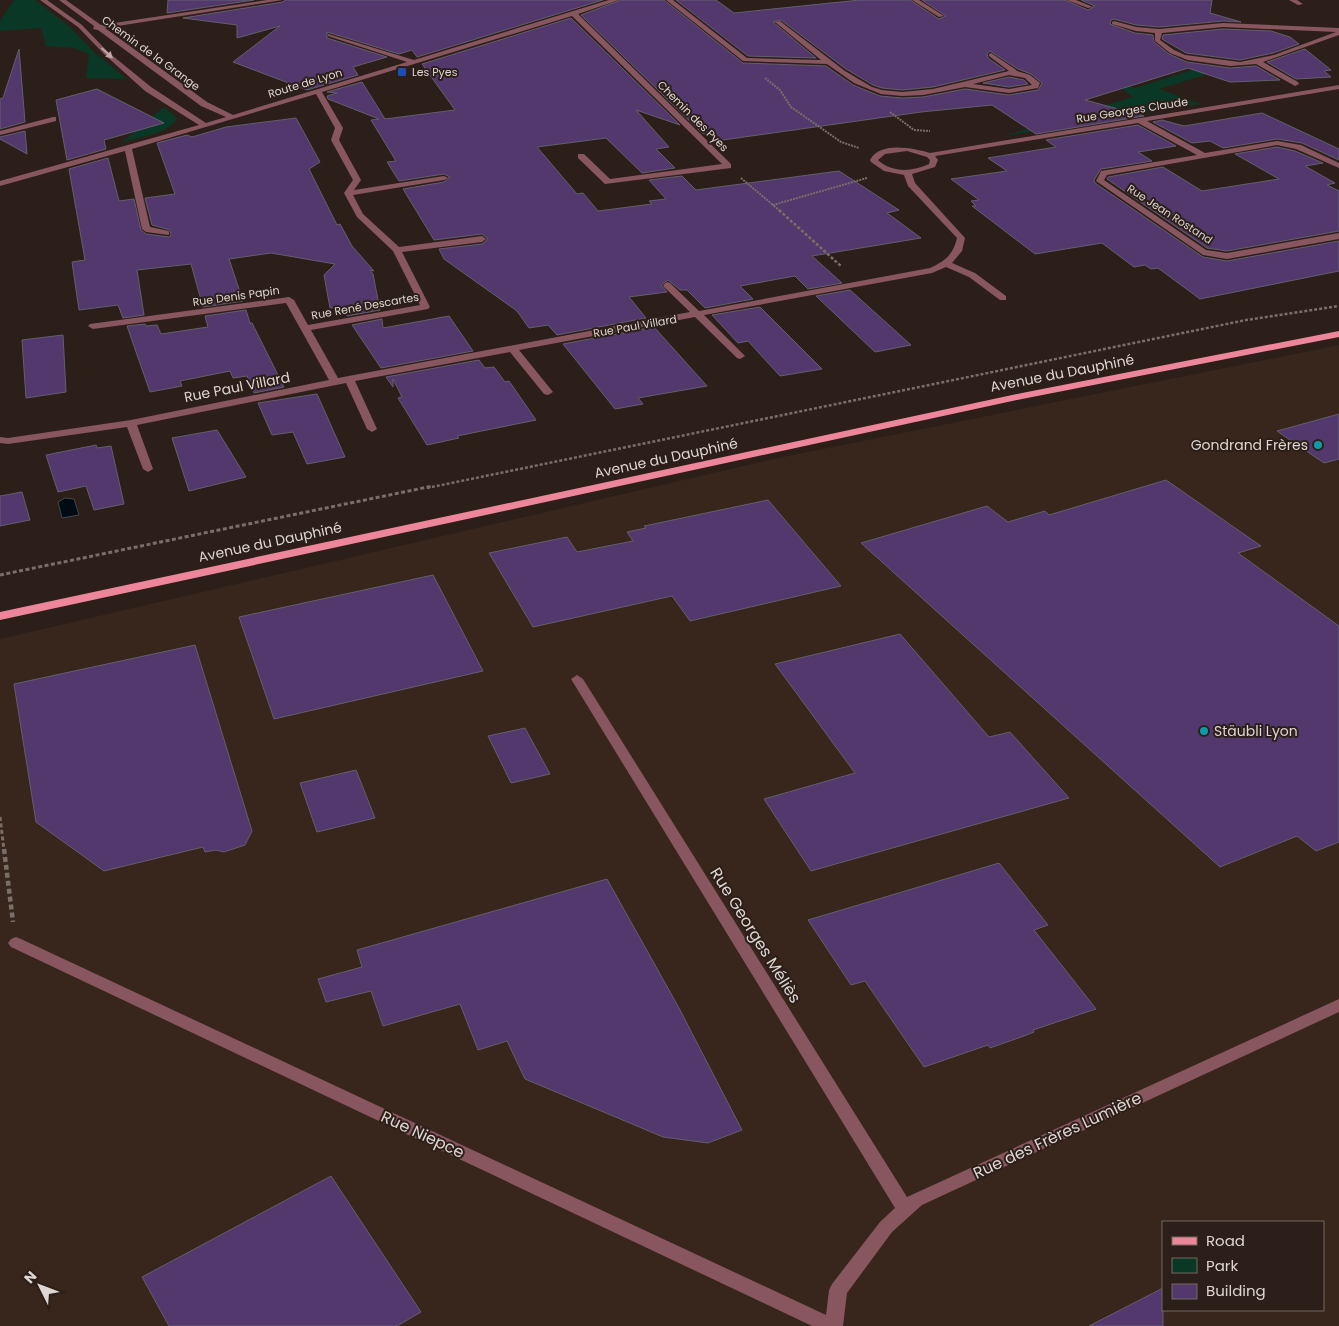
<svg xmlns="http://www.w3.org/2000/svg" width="1339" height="1326" viewBox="0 0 1339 1326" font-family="Poppins,sans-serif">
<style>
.built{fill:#38251b;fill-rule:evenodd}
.green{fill:#093826}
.water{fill:#000b14;stroke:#43484d}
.building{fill:#52386d;stroke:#645e6c}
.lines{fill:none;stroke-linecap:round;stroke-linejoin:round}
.path-far3{stroke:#796e68;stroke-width:2;stroke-dasharray:2 1;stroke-linecap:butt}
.path-far2{stroke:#796e68;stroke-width:2.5;stroke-dasharray:3 2;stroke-linecap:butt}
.path-far1{stroke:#796e68;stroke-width:3;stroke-dasharray:4 2.5;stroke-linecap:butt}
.path{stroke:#796e68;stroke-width:4.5;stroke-dasharray:5 3;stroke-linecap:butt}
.minor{fill:#88565f;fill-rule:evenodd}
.major{fill:#ee869b;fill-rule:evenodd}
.oneway{fill:#c1a9a9}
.transit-dot{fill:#1a4fb4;stroke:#2c1f19;stroke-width:2}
.culture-dot{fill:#0f9aa8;stroke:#2c1f19;stroke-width:2}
.labels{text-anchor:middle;stroke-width:4;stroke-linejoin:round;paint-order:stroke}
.far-street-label{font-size:11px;fill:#dfd6d1;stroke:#2c1f19}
.far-poi-label{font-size:11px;fill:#dfd6d1;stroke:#2c1f19;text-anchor:start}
.street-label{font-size:14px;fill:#dfd6d1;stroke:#2c1f19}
.poi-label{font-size:14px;fill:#dfd6d1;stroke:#2c1f19;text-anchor:end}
.near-street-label{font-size:16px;fill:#dfd6d1;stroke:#2c1f19}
</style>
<rect width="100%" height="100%" fill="#2c1f19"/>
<path class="built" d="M1339,345V1326H0V639L778,458ZM1163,1222H1323V1310H1163Z"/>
<g class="green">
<polygon points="14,0 35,0 69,26 94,52 127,79 86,78 89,54 74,48 46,46 41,28 0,31 0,21"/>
<polygon points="1208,65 1227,68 1159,89 1201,104 1004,136 1133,97 1114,82 1135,88"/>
<path d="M164,107L177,118C171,133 137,138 122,142Z"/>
</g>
<polygon class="water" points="65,498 74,499 79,515 62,518 58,502"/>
<g class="building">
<polygon points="168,0 254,0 167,13"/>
<polygon points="285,0 603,0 417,57 412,50 399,54 327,32 327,38 387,57 353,67 358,75 307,90 233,62 280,26 237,38 237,25 183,18 283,2"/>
<polygon points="621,0 664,0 743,63 826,66 853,85 880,96 902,98 923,97 965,89 1009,95 1038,90 1042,83 1031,74 1018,69 990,51 987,54 988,58 1005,70 933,87 902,90 882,88 873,85 846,69 781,20 773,22 816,58 748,56 676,0 716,0 734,13 860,0 910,0 939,19 946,16 922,0 1065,0 1088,10 1095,6 1081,0 1212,0 1210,13 1241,22 1223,21 1159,27 1136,25 1114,19 1111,20 1110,24 1135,33 1153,35 1154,42 1169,54 1187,62 1230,68 1256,66 1280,80 1230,82 1188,68 1085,100 1144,116 1036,134 992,105 921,112 723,140 702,133 581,15"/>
<polygon points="571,18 680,125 636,110 669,147 656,149 675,168 642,173 606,138 537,147 577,194 583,193 598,211 652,204 649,201 666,199 649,180 682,176 696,190 839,171 899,210 887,213 921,238 812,256 842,283 808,289 795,276 740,286 753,299 705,308 687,290 680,290 668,280 661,285 667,292 629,297 646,318 557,335 548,325 529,328 517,311 444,259 439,249 482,244 487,240 487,238 482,234 434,240 403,189 444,182 450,177 444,174 399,181 387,162 396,161 371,120 379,119 328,99 327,96 337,93 327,92 362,82 385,119 455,110 422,64"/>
<polygon points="1223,29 1271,31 1290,37 1299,44 1273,53 1240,60 1186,53 1162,39 1163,35"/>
<polygon points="19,49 25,122 0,129 0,99 3,98"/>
<polygon points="1305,49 1331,70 1324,71 1331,77 1296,79 1267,62"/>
<polygon points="1009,77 1024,80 1028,84 1009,87 983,83"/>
<polygon points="97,89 164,123 104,140 106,149 67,160 56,100"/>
<polygon points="1262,113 1339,149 1339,160 1302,143 1277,139 1223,148 1210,141 1192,143 1153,122 1162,120 1184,126"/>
<polygon points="296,118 320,162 309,169 337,225 340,224 352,246 374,271 370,270 373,274 380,310 347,316 342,307 330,308 324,275 335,264 271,253 229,259 243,301 203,307 191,264 137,270 144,315 123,318 118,305 79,310 72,262 85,260 69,169 108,158 119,201 134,199 141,230 146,234 169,237 171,235 170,230 152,225 145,198 175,194 157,143 187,135 192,137 226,127"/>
<polygon points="1138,125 1176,146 1138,152 1152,161 1101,169 1094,180 1095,183 1203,257 1227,261 1339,241 1339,271 1200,299 1158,268 1151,269 1145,265 1134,267 1102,243 1035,254 972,206 976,206 971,201 979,200 951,179 1007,171 988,158 1056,147 1046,140"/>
<polygon points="25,131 27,154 0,139 0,137"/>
<polygon points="1277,147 1295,151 1323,163 1305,166 1335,183 1327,185 1339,191 1339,231 1227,251 1207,248 1107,179 1108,177 1163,167 1202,191 1279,179 1235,154"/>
<polygon points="850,290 911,345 875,352 816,296"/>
<polygon points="760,307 822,369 780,376 748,341 738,343 712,315"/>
<polygon points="246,310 250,323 252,323 284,387 254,393 247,376 233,378 230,371 180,381 182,386 150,392 127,326 145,324 146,326 157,325 161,334 208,327 205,316"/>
<polygon points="449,316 473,351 381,368 352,325 382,319 383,328"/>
<polygon points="654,327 707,386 638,398 643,404 615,409 563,344"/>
<polygon points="63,335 66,392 26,398 22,340"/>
<polygon points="479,360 485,368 494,367 505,382 509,381 536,420 457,436 459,438 427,445 398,398 402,397 393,379 393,387 386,377"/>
<polygon points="317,394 345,457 307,464 293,432 272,435 258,403"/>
<polygon points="1339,414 1339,459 1324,463 1277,431"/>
<polygon points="217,430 246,477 189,491 172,438"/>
<polygon points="96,445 97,448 111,446 124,504 94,510 86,486 58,492 46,455"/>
<polygon points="1166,480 1261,546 1238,553 1339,626 1339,842 1316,851 1297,836 1220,867 861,543 987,506 1008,522 1045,511 1049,515"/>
<polygon points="22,492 30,520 0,526 0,496"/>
<polygon points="768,500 841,586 690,621 672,596 533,627 489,553 567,537 577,552 633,541 627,532 646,528 644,526"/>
<polygon points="433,575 483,671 274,719 239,617"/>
<polygon points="900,634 989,737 1010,732 1069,798 811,871 764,799 855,773 775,664"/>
<polygon points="195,645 252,831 245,845 224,852 216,850 205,852 203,847 104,871 36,822 14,684"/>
<polygon points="525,728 550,774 511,783 488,736"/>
<polygon points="356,770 375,818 317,832 300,783"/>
<polygon points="999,863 1048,925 1034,930 1096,1009 1033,1030 1034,1032 1024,1036 990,1048 988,1045 924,1067 865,981 851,985 808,920"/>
<polygon points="607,879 679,1008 742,1130 708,1143 663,1137 525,1079 507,1041 478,1050 460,1004 383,1026 371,991 326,1002 318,979 362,967 357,950"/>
<polygon points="331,1176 421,1312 397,1326 169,1326 142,1277"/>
<polygon points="1163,1288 1163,1326 1089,1326"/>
</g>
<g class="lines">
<g class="path-far3">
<polyline points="765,78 780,90 791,107 841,142 859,148"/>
<polyline points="890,112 914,130 930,131"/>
<polyline points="741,178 773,205"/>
<polyline points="780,211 773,205 867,178"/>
</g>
<g class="path-far2">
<polyline points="779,210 842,267"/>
<polyline points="427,488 1246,320 1339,306"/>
</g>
<g class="path-far1">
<polyline points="0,575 433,486"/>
<polyline points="0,817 4,850"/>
</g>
<polyline class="path" points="4,849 13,922"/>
<g class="minor">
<path d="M40,0H47L82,25L108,52L151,87L206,123L226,117L201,106L98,30L93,29L94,26L59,0H66L101,25L267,0H283L105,28L207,102L233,115L407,62L328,36V34L414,60L609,0H619L578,14L731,164V168L605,184L578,158V154H584L610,179L722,164L572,16L322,92L343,128L339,140L361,180L354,190L444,176L448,178L444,180L353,195L363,214L399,247L482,236L486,239L482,242L402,252L430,307L428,309L311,330L338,378L690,312L664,287L663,285L667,282L670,283L699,311L930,268C945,261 953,255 957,238L908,186L904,175L884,171L871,162L870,160C880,141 913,148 930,153L1339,85V89L1147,121L1205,153L1277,141L1301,145L1339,163V168L1296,149L1277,145L1107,175L1104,180L1206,250L1227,253L1339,233V239L1227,259L1203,255L1096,181L1101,171L1197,155L1138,123L935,156L938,160L935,167L912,174L915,183L965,238L962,251L952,263L975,273L1006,296V300H1000L969,277L946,267L932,273L704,315L745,356L740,359L737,358L695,317L519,350L553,392L548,395L544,394L510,352L355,381L377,429L372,432L367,429L346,383L137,425L153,469L148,472L143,469L127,427L8,444L0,443V437L8,438L131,420L329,380L286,303L93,329L88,326L90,324L289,297L294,300L308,325L420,305L393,251L357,217L344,193L353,180L331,140L335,128L316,94L132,149L150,227L169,231V235L146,232L142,229L125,151L0,186V181L199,125L145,91L104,54L78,27ZM907,151L927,157L930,160L929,164C912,172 892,173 878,160L885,154Z"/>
<path d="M666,0H673L747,58L821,60L775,22L780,21L845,71L872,87L882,90L902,92L933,89L1009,71L989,56V54L991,53L1015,69L1017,71L1030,75L1040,83L1038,88L1009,93L965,87L923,95L902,96L881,94L854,83L827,64L743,61ZM1009,75L1025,78L1032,85L1009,89L973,84Z"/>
<polygon points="912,0 919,0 944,16 939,17"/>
<polygon points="1067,0 1076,0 1093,7 1088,8"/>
<polygon points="1289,0 1297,0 1303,4 1298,5"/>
<path d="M1114,21L1136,27L1159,29L1223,23L1339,28V35L1263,62L1298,82L1299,84L1295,86L1256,64L1230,66L1188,60L1170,53L1155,41V33L1136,31L1112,24V22ZM1223,27L1336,32L1274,55L1240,62L1185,55L1174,50L1160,40L1162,33Z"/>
<polygon points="53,117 56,117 56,121 0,135 0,131"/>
<polygon points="577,675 583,679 907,1197 1339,999 1339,1012 922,1205 892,1232 847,1293 843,1326 812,1326 11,947 8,943 11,939 16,937 21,939 826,1315 829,1290 832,1284 880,1222 895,1208 571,679"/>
</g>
<polygon class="major" points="1339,331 1339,337 1022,399 0,620 0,612 1022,393"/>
</g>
<defs><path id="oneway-solid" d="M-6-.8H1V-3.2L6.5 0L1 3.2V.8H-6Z" transform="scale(1.25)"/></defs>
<use class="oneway" href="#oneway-solid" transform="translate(107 53) rotate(43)"/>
<rect class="transit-dot" x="397" y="67" width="10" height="10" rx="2.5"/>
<g class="culture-dot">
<circle cx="1318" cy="445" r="5"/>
<circle cx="1204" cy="731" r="5"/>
</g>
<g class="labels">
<g class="far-street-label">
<text transform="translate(151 53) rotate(36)" y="4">Chemin de la Grange</text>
<text transform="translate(305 83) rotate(-17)" y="4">Route de Lyon</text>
<text transform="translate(1132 110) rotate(-9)" y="4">Rue Georges Claude</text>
<text transform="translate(693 116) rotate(45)" y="4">Chemin des Pyes</text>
<text transform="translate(1170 214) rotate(33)" y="4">Rue Jean Rostand</text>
<text transform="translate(236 296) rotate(-8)" y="4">Rue Denis Papin</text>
<text transform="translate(365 306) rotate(-10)" y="4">Rue René Descartes</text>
<text transform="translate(635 326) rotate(-10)" y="4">Rue Paul Villard</text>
</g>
<g class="far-poi-label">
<text x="412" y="76">Les Pyes</text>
</g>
<g class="street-label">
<text transform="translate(1062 373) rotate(-11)" y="5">Avenue du Dauphiné</text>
<text transform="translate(237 387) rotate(-11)" y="5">Rue Paul Villard</text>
<text transform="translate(666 458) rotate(-12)" y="5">Avenue du Dauphiné</text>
<text transform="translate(270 542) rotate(-12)" y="5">Avenue du Dauphiné</text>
</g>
<g class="poi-label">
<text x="1308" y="450">Gondrand Frères</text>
<text x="1214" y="736" text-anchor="start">Stäubli Lyon</text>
</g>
<g class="near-street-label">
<text transform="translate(756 935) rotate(58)" y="6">Rue Georges Méliès</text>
<text transform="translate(423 1134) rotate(25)" y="6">Rue Niepce</text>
<text transform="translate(1057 1135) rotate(-25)" y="6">Rue des Frères Lumière</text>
</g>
</g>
<rect x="1162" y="1221" width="162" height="90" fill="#2c1f19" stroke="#746863"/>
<rect x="1172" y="1237" width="25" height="8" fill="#ee869b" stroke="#746863"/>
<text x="1206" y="1246" font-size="15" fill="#dfd6d1">Road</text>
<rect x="1172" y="1258" width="25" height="15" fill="#093826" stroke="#746863"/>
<text x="1206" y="1271" font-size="15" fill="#dfd6d1">Park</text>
<rect x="1172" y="1284" width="25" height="15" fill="#52386d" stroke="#746863"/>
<text x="1206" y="1296" font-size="15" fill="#dfd6d1">Building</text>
<g transform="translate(40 1286) rotate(312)" stroke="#2c1f19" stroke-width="4" paint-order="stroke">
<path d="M0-4L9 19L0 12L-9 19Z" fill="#dfd6d1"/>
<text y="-8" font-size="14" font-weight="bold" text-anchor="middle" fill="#dfd6d1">N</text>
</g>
</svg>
